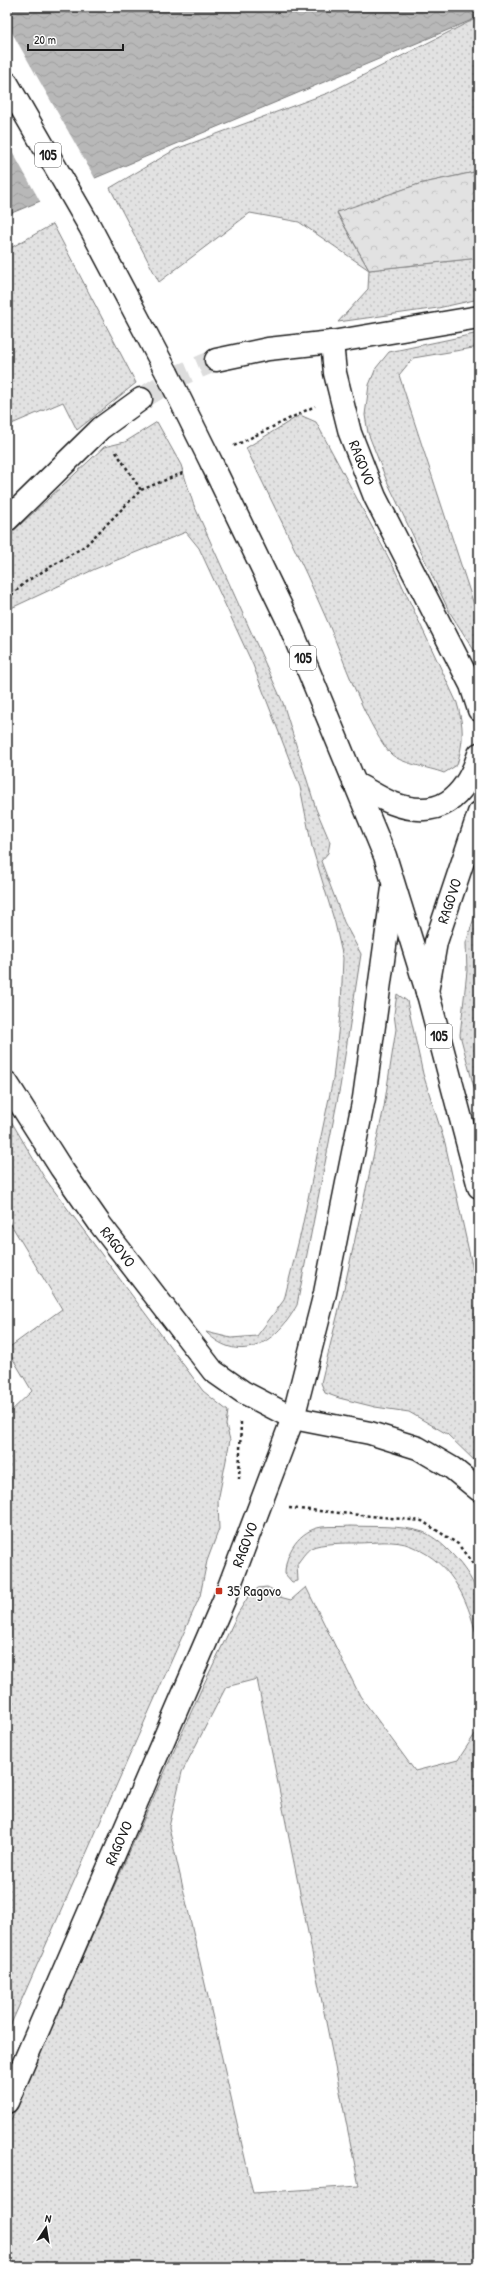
<svg xmlns="http://www.w3.org/2000/svg" width="486" height="2274" viewBox="0 0 486 2274" font-family="'Patrick Hand',sans-serif">
<style>
.grass{fill:url(#grass-dots);stroke:#7f7f7f;fill-rule:evenodd}
.forest{fill:url(#forest-crowns);stroke:#7f7f7f}
.water{fill:url(#water-waves);stroke:#7a7a7a}
.pier{fill:#fff}
.lines{fill:none;stroke-linecap:round;stroke-linejoin:round}
.minor-tunnel{stroke:#ddd;stroke-width:22;stroke-dasharray:22 11;stroke-linecap:butt}
.minor-casing{stroke:#1c1c1c;stroke-width:25}
.major-casing{stroke:#1c1c1c;stroke-width:25}
.path{stroke:#1c1c1c;stroke-width:2.5;stroke-dasharray:3 3;stroke-linecap:butt}
.minor{stroke:#fff;stroke-width:22}
.major{stroke:#fff;stroke-width:22}
.major-bridge-casing{stroke:#1c1c1c;stroke-width:25;stroke-linecap:butt}
.major-bridge{stroke:#fff;stroke-width:22}
.poi-dot{fill:#c8321e;stroke:#fff;stroke-width:1.5}
.labels{text-anchor:middle;stroke-width:3;stroke-linejoin:round;paint-order:stroke}
.shield{fill:#fff;stroke:#606060;stroke-width:1}
.shield-label{font-size:14px;font-weight:bold;fill:#1c1c1c}
.street-label{font-size:15px;fill:#1c1c1c;stroke:#fff}
.poi-label{font-size:15px;fill:#1c1c1c;stroke:#fff;text-anchor:start}
</style>
<defs>
<pattern id="grass-dots" width="8" height="8" patternUnits="userSpaceOnUse"><rect width="8" height="8" fill="#e2e2e2"/><path d="M2 2h.1M6 6h.1" fill="none" stroke="#c1c1c1" stroke-width="1.8" stroke-linecap="round"/></pattern>
<pattern id="forest-crowns" width="20" height="18" patternUnits="userSpaceOnUse"><rect width="20" height="18" fill="#e2e2e2"/><path d="M2 6a3 3 0 1 1 6 0M12 15a3 3 0 1 1 6 0" fill="none" stroke="#c1c1c1"/></pattern>
<pattern id="water-waves" width="16" height="10" patternUnits="userSpaceOnUse"><rect width="16" height="10" fill="#b8b8b8"/><path d="M0 5q4-4 8 0t8 0" fill="none" stroke="#9e9e9e"/></pattern>
</defs>
<rect width="100%" height="100%" fill="#fff"/>
<filter id="ink" filterUnits="userSpaceOnUse"><feTurbulence type="fractalNoise" baseFrequency=".025" numOctaves="2"/><feDisplacementMap in="SourceGraphic" scale="8" xChannelSelector="R" yChannelSelector="G"/><feConvolveMatrix kernelMatrix="1 2 1 2 8 2 1 2 1" color-interpolation-filters="sRGB"/></filter>
<g filter="url(#ink)">
<g class="grass">
<polygon points="479,17 479,171 419,184 337,213 369,270 479,258 479,299 438,308 338,322 368,289 369,270 299,222 250,213 159,282 110,188 176,149 328,93"/>
<polygon points="53,224 136,383 77,430 63,402 7,426 7,250"/>
<polygon points="479,333 479,347 413,358 399,375 479,620 479,658 449,611 386,479 368,433 365,415 369,385 376,368 389,352"/>
<path d="M300,415L316,422L394,568L457,703C464,728 464,739 457,765L444,773C429,767 399,764 389,752C363,719 343,657 326,618C301,560 273,504 246,448Z"/>
<path d="M157,422L181,465L193,503L283,703L316,809L330,842L328,853L321,861L344,922L361,954L340,1087L297,1305C278,1341 241,1367 206,1332L231,1338L257,1336L284,1300L301,1232L333,1079L341,1006L343,958L335,923L312,847L300,787L253,665L199,548L186,532L95,569L7,610V537L104,447L125,442Z"/>
<polygon points="479,902 479,1106 460,1035 467,971 466,943"/>
<polygon points="397,994 407,1001 423,1074 445,1143 479,1297 479,1465 447,1434 409,1412 375,1407 339,1398 325,1393 321,1383 346,1280 384,1107 396,1029 394,1014"/>
<polygon points="7,1119 11,1121 44,1177 203,1391 228,1411 226,1425 230,1440 218,1501 219,1529 207,1561 200,1596 7,2033 7,1415 32,1391 7,1349 62,1309 7,1218"/>
<path d="M350,1526C373,1527 401,1525 423,1532C444,1540 477,1578 479,1601C481,1616 479,1632 479,1647C470,1604 455,1564 411,1546C395,1539 373,1543 357,1543C346,1543 320,1543 311,1548C306,1551 301,1559 297,1564L298,1581L292,1582L285,1574C285,1553 299,1530 322,1527C331,1526 341,1527 350,1526Z"/>
<path d="M267,1587L273,1590L276,1596L291,1600L306,1587L360,1696L415,1771L458,1760L479,1728V2267H7V2129L200,1692L238,1613L248,1597L258,1588ZM257,1679L359,2186L253,2193L169,1827L182,1772L226,1687Z"/>
</g>
<polygon class="forest" points="479,171 479,258 369,270 337,212 419,184"/>
<polygon class="water" points="7,7 479,7 479,17 7,215"/>
<polygon class="pier" points="7,24 96,180 41,203 7,142"/>
<g class="lines">
<polyline class="minor-tunnel" points="141,399 178,376 216,360"/>
<g class="minor-casing">
<g id="minor">
<path id="s1" d="M332,342L335,373L350,433L375,497L471,685L479,710"/>
<polyline points="216,360 268,349 332,342 479,317"/>
<polyline points="7,520 101,428 141,399"/>
<path d="M354,783C367,789 379,798 392,803C439,821 465,798 479,754"/>
<path id="s2" d="M427,992L436,942L479,813"/>
<path id="s3" d="M7,1083L61,1168L100,1224L213,1371L243,1392L293,1418L370,1433L418,1448L452,1468L479,1490"/>
<path id="s4" d="M7,2102L224,1600L293,1418L325,1293L364,1098L393,888"/>
</g>
</g>
<g class="major-casing">
<g id="major">
<polyline points="7,83 90,227 167,373"/>
<polyline points="212,464 288,621 385,856 429,998 479,1187"/>
</g>
</g>
<g class="path">
<polyline points="234,446 315,406"/>
<polyline points="116,452 141,490"/>
<polyline points="7,599 27,581 85,546 141,490 185,472"/>
<polyline points="239,1479 241,1422"/>
<polyline points="289,1508 422,1521 458,1544 479,1572"/>
</g>
<use href="#minor" class="minor"/>
<use href="#major" class="major"/>
<g class="major-bridge-casing">
<polyline id="major-bridge" points="167,373 212,464"/>
</g>
<use href="#major-bridge" class="major-bridge"/>
</g>
</g>
<rect class="poi-dot" x="215" y="1587" width="8" height="8" rx="2"/>
<g class="labels">
<g class="shield">
<rect x="35" y="143" width="26" height="24" rx="3"/>
<rect x="290" y="646" width="26" height="24" rx="3"/>
<rect x="426" y="1024" width="26" height="24" rx="3"/>
</g>
<g class="shield-label">
<text x="48" y="160">105</text>
<text x="303" y="663">105</text>
<text x="439" y="1041">105</text>
</g>
<g class="street-label">
<text dy="5" stroke="none"><textPath href="#s1" startOffset="125">RAGOVO</textPath></text>
<text dy="5" stroke="none"><textPath href="#s2" startOffset="94">RAGOVO</textPath></text>
<text dy="5" stroke="none"><textPath href="#s3" startOffset="198">RAGOVO</textPath></text>
<text dy="5" stroke="none"><textPath href="#s4" startOffset="606">RAGOVO</textPath></text>
<text dy="5" stroke="none"><textPath href="#s4" startOffset="282">RAGOVO</textPath></text>
</g>
<g class="poi-label">
<text x="227" y="1596">35 Ragovo</text>
</g>
</g>
<rect width="486" height="2274" fill="none" stroke="#fff" stroke-width="24"/>
<rect x="12" y="12" width="462" height="2250" fill="none" stroke="#1c1c1c" stroke-width="1.5" filter="url(#ink)"/>
<g transform="translate(46 2228) rotate(12)" stroke="#ffffff" stroke-width="3" paint-order="stroke">
<path d="M0-3L7 15L0 10L-7 15Z" fill="#1c1c1c"/>
<text y="-6" font-size="11" font-weight="bold" text-anchor="middle" fill="#1c1c1c">N</text>
</g>
<path d="M28 44v6h95v-6" fill="none" stroke="#1c1c1c" stroke-width="2"/>
<text x="34" y="44" font-size="12" fill="#1c1c1c" stroke="#ffffff" stroke-width="3" paint-order="stroke">20 m</text>
</svg>
